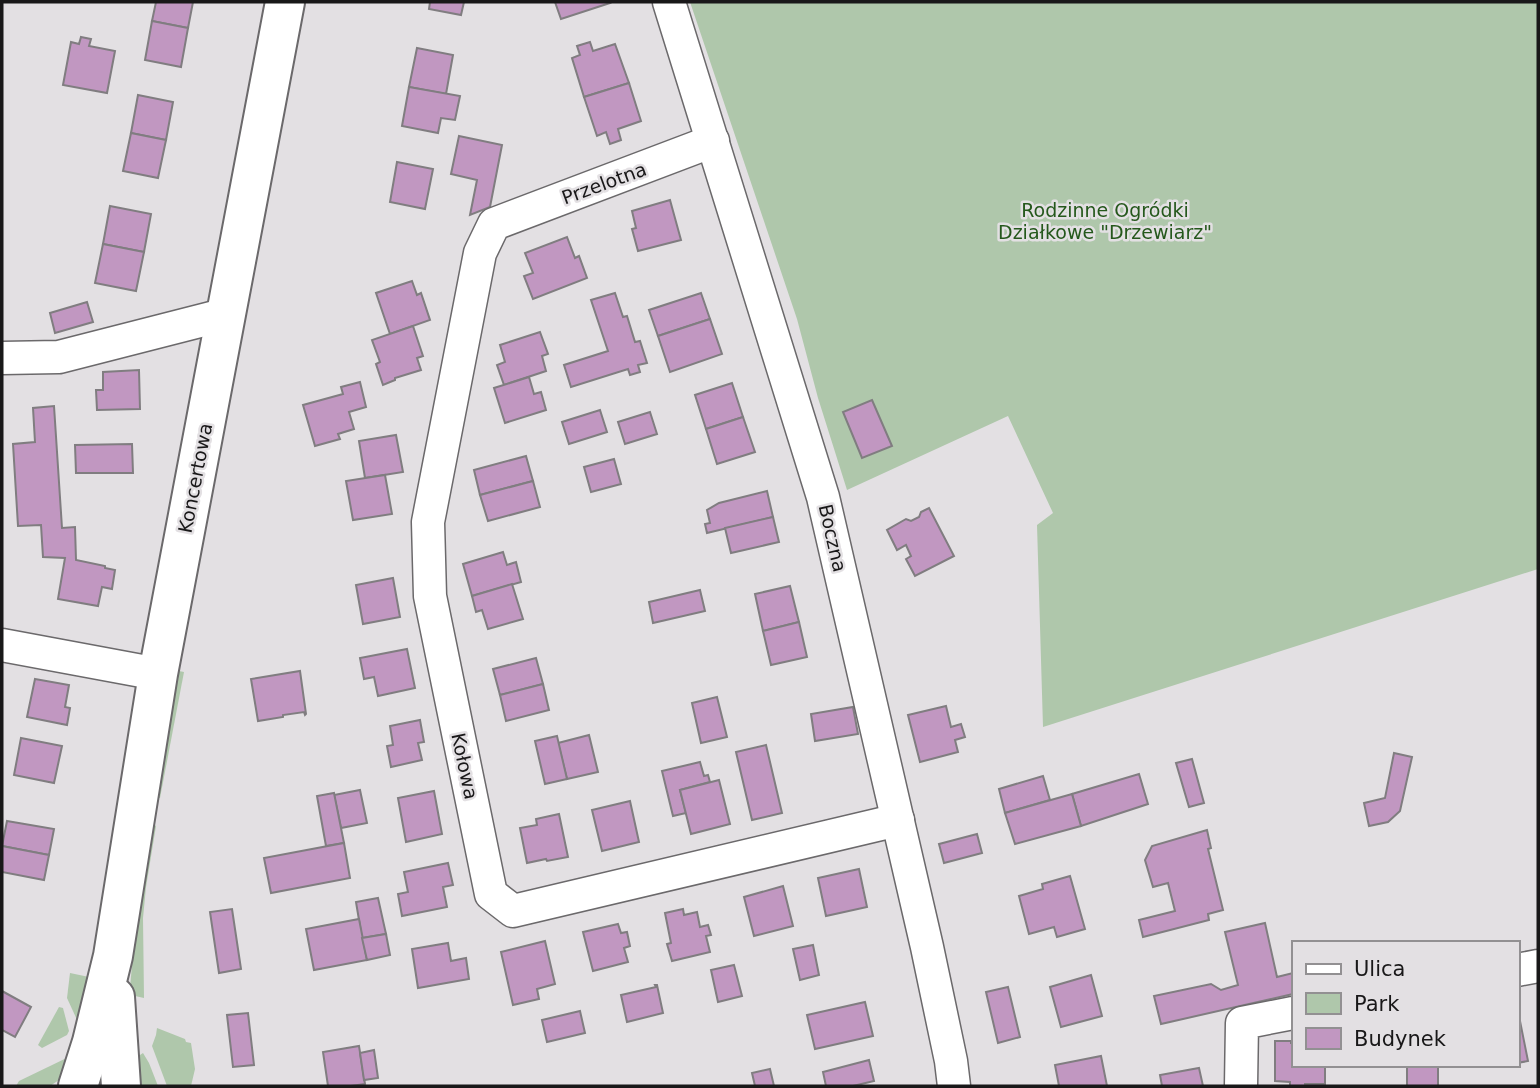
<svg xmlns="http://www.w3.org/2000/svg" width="1540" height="1088" viewBox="0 0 1540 1088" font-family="'DejaVu Sans',sans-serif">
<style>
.green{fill:#afc7ab}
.building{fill:#c197c1;stroke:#807d80;stroke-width:2}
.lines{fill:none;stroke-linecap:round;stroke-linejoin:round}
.street-casing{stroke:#6b696b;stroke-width:35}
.secondary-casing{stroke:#6b696b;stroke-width:42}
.street{stroke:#fff;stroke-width:32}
.secondary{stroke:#fff;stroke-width:38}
.labels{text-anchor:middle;stroke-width:5;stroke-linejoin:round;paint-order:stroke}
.street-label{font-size:19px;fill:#191819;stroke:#e3e0e3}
.park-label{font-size:19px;fill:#25581c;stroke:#e3e0e3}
</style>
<rect width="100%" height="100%" fill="#e3e0e3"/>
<g class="green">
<polygon points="690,2 1538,2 1538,569 1043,727 1037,525 1053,513 1008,416 847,490 818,398 797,319"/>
<polygon points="179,671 184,672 160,798 154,797 174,672"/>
<polygon points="150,822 156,826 146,887 143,918 144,998 135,996 130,988 144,826"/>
<polygon points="70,973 89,977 78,1022 67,998"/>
<polygon points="59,1007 63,1008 69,1031 67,1035 42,1048 38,1045"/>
<polygon points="157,1028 185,1039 186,1042 191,1043 195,1069 191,1086 167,1086 152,1046 156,1035"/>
<polygon points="79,1052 65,1076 50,1086 16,1086 19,1081"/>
<polygon points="143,1053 149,1063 158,1086 140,1086 139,1085 137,1057"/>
</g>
<g class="building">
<polygon points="156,2 193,2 188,28 152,21"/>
<polygon points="430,2 464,2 461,15 429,9"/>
<polygon points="555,2 609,2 610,3 561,19"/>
<polygon points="152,21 188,28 181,67 145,60"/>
<polygon points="81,37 91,39 89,46 115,51 107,93 63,85 71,42 79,44"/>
<polygon points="590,42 593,51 615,44 629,83 584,97 572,58 580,55 577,46"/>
<polygon points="417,48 453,55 446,94 409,87"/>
<polygon points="629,83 641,121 618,129 621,140 610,144 606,132 597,136 584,97"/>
<polygon points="409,87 460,96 455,120 441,118 438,133 402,126"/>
<polygon points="138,95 173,102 166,140 131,133"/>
<polygon points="131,133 166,140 158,178 123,171"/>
<polygon points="459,136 502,145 490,207 470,215 477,180 451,174"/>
<polygon points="397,162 433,169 425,209 390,202"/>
<polygon points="670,200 681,240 638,251 632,229 636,228 632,211"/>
<polygon points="110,206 151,214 144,252 103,244"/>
<polygon points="567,237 575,258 579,256 587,278 533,299 524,276 533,273 525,253"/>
<polygon points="103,244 144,252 136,291 95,283"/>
<polygon points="412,281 417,295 421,293 430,320 390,334 376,293"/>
<polygon points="615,293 623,317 627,316 635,342 640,341 647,363 638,365 640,372 630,375 628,369 571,387 564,365 608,351 591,300"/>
<polygon points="701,293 710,319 658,336 649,310"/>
<polygon points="87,302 93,322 55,333 50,313"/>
<polygon points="710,319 722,354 670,372 658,336"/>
<polygon points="413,326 423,356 417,358 421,370 395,378 395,380 383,385 376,364 380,362 372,340"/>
<polygon points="540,332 548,354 542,356 546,371 504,385 497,365 505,362 500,345"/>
<polygon points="139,370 140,409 97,410 96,390 103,390 103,372"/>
<polygon points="529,377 534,394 541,392 546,410 505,423 494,388"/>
<polygon points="360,382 366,407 349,412 354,429 338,434 340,439 315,446 303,405 343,394 341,387"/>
<polygon points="732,383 743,417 706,429 695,395"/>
<polygon points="872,400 892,446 862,458 843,412"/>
<polygon points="54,406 62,528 75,527 76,560 105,566 105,568 115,570 112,589 102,587 98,606 58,599 65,558 43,557 41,525 18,526 13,444 35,442 33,408"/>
<polygon points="600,410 607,432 569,444 562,422"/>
<polygon points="650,412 657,434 625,444 618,422"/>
<polygon points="743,417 755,452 717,464 706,429"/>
<polygon points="396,435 403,472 365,478 359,441"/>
<polygon points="132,444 133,473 76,473 75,445"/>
<polygon points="526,456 533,481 480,495 474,470"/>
<polygon points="614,459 621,484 591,492 584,467"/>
<polygon points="385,475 392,514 353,520 346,481"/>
<polygon points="533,481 540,507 488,521 480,495"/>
<polygon points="767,491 773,517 707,533 705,524 710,523 707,510 719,503"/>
<polygon points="929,508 954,556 915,576 906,559 911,556 906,545 897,550 887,530 906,519 911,521 919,517 921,512"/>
<polygon points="773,517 779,542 731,553 725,528"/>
<polygon points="503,552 507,565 516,562 521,582 472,596 463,564"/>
<polygon points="393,578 400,617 363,624 356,585"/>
<polygon points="512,584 523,619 488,629 482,610 476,612 472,596"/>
<polygon points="790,586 799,622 763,631 755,594"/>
<polygon points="700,590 705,611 653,623 649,602"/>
<polygon points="799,622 807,657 771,665 763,631"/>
<polygon points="407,649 415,688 378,696 374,677 364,679 360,658"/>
<polygon points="536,658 543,684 500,695 493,669"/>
<polygon points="300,671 306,714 305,715 304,712 283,715 283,717 258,721 251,679"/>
<polygon points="35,679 69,685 65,707 70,708 67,725 27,717"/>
<polygon points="543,684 549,710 506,721 500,695"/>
<polygon points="717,697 727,737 701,743 692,703"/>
<polygon points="946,706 951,727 961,724 965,737 955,740 958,752 920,762 908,715"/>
<polygon points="853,707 858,734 815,741 811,714"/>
<polygon points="420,720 424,742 418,743 422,760 391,767 387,746 393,745 390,726"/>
<polygon points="589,735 598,772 567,779 558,743"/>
<polygon points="557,736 567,779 545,784 535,741"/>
<polygon points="21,738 62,746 54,783 14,775"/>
<polygon points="766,745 782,813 752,820 736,752"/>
<polygon points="1394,753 1412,757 1400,811 1388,822 1369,826 1364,803 1385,798"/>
<polygon points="1192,759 1204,803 1189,807 1176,763"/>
<polygon points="700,762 704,776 708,775 710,782 680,790 686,813 673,816 662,771"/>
<polygon points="1139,774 1148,804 1081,826 1072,794"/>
<polygon points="1043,776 1050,800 1005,813 999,789"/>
<polygon points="719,780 730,824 691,834 680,790"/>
<polygon points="360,790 367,823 341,828 334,795"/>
<polygon points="434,791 442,834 406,842 398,798"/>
<polygon points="334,793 344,843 326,846 317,796"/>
<polygon points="1072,794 1081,826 1015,844 1005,813"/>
<polygon points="630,801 639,842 602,851 592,810"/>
<polygon points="559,814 568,857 547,861 546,859 527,863 520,828 537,825 536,819"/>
<polygon points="7,821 54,829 49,855 2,846"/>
<polygon points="1207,830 1211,848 1208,849 1223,910 1208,914 1209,920 1143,937 1139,920 1175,911 1168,883 1153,887 1145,860 1152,846"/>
<polygon points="977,834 982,853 944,863 939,844"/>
<polygon points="344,843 350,878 271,893 264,858"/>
<polygon points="2,846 49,855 44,880 2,872"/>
<polygon points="448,863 453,885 443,887 447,907 402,916 398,894 408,892 404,872"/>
<polygon points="859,869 867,907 826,916 818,878"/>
<polygon points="1070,876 1085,929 1057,937 1054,927 1029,934 1019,896 1043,889 1042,884"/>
<polygon points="783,886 793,926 754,936 744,897"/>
<polygon points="378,898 386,934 362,938 356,902"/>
<polygon points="232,909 241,969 219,973 210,912"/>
<polygon points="683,909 684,915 697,912 700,927 708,925 711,935 706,936 710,952 672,961 667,944 671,943 665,913"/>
<polygon points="359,919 367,960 314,970 306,929"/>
<polygon points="1265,923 1277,977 1293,973 1293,994 1161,1024 1154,996 1211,984 1221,990 1238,985 1225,932"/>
<polygon points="618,924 621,933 627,932 630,946 624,948 628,962 593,971 583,932"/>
<polygon points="386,934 390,955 367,960 362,938"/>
<polygon points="545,941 555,984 537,989 539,999 513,1005 501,952"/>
<polygon points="448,943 451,961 466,958 469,979 418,988 412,949"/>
<polygon points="813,945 819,975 800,980 793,949"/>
<polygon points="734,965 742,996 718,1002 711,970"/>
<polygon points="1091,975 1102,1016 1061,1027 1050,987"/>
<polygon points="655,985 657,985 663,1013 627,1022 621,995 656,987"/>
<polygon points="1008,987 1020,1037 998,1043 986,992"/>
<polygon points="2,991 31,1007 15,1037 2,1030"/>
<polygon points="865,1002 873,1036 815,1049 807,1015"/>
<polygon points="1517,1006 1528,1061 1517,1063"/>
<polygon points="580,1011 585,1033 547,1042 542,1020"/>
<polygon points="248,1013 254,1065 233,1067 227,1015"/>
<polygon points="1275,1041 1291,1041 1291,1043 1293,1043 1293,1065 1325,1065 1325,1084 1305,1084 1305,1086 1290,1086 1290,1082 1275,1081"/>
<polygon points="359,1046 365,1084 351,1086 328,1086 323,1052"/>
<polygon points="374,1050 378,1078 364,1080 360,1053"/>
<polygon points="1101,1056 1107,1086 1059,1086 1055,1065"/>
<polygon points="869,1060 874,1081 853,1086 826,1086 823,1072"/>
<rect x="1407" y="1065" width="31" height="21"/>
<polygon points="1199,1068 1203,1086 1162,1086 1160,1075"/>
<polygon points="770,1069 774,1086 755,1086 752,1073"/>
</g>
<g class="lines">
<g class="street-casing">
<g id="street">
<polyline points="669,2 823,497 927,947 951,1061 954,1086"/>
<polyline points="713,141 494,224 480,253 428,522 430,596 491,894 513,911 898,820"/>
<polyline points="2,358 59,357 227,314"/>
<polyline points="2,645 158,674"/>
<polyline points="1517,970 1538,966"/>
<polyline points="1241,1086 1242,1023 1293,1013"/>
</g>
</g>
<g class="secondary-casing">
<g id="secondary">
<polyline points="115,997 121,1086"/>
<polyline points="78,1086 92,1042 113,956 158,674 285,2"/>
</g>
</g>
<use href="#street" class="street"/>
<use href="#secondary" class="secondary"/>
</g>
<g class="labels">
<g class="street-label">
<text transform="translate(604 183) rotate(-20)" y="7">Przelotna</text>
<text transform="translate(195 478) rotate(-79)" y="7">Koncertowa</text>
<text transform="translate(833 538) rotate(77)" y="7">Boczna</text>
<text transform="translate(465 766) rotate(78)" y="7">Kołowa</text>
</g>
<g class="park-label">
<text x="1105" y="217">Rodzinne Ogródki<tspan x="1105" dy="22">Działkowe "Drzewiarz"</tspan></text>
</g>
</g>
<rect width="1540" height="1088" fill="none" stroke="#191819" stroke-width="7"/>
<rect x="1292" y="941" width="228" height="126" fill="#e3e0e3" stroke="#929092" stroke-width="2"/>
<rect x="1306" y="964" width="35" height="10" fill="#ffffff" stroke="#929092" stroke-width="2"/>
<text x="1354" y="976" font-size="21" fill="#191819">Ulica</text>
<rect x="1306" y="993" width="35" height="21" fill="#afc7ab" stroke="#929092" stroke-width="2"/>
<text x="1354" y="1011" font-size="21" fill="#191819">Park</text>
<rect x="1306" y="1028" width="35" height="21" fill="#c197c1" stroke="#929092" stroke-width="2"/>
<text x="1354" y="1046" font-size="21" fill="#191819">Budynek</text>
</svg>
